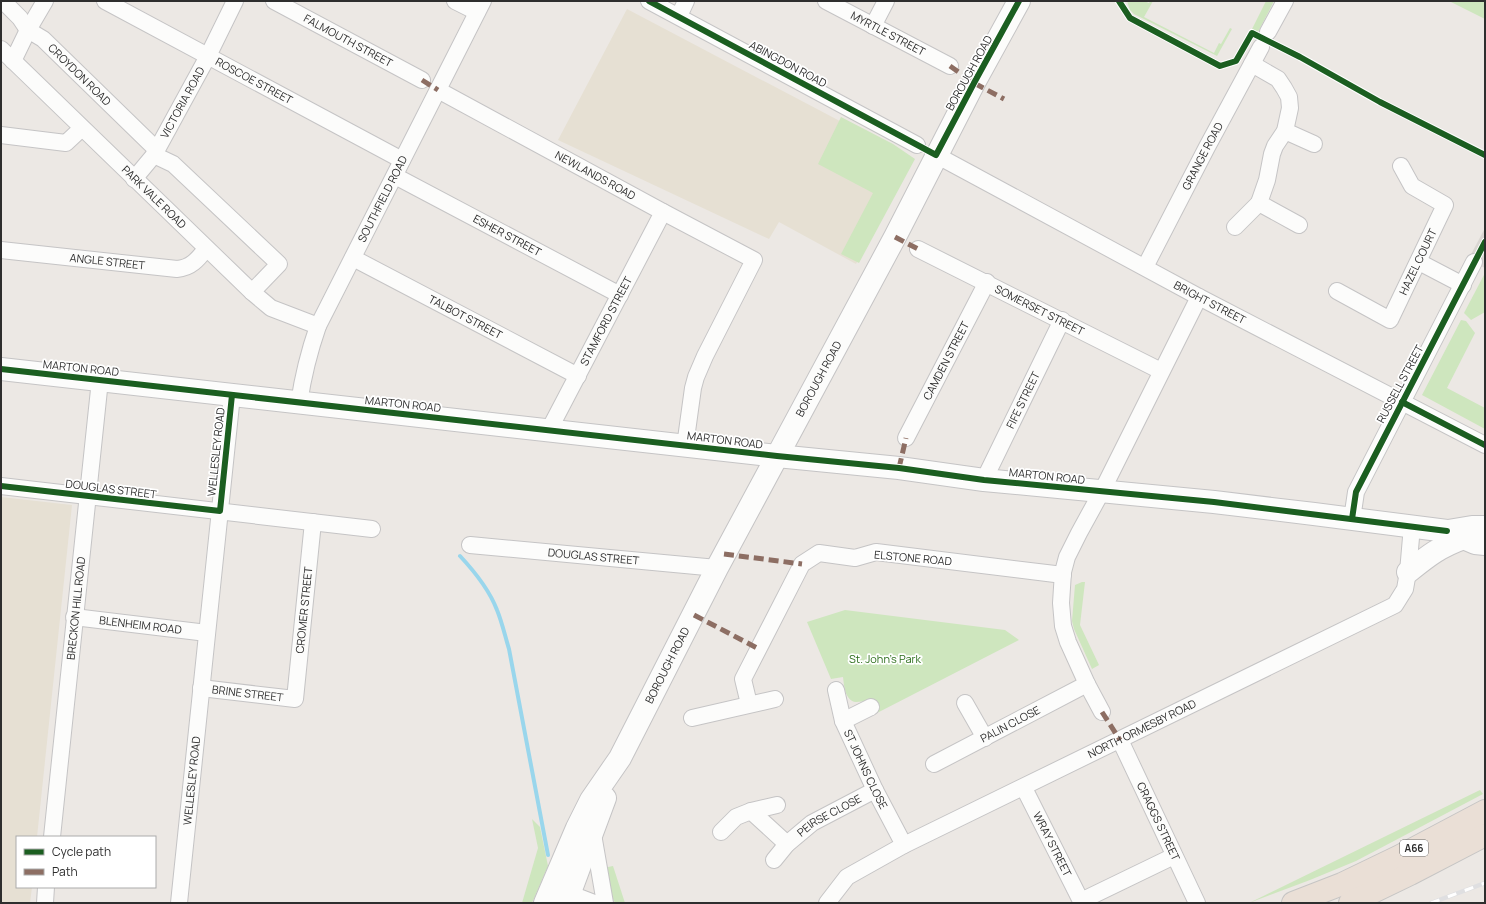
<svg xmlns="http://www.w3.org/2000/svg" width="1486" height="904" viewBox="0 0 1486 904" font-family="Manrope,sans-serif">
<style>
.education{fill:#e6e0d3}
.green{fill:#cee6be}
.plaza{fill:#dad6d2}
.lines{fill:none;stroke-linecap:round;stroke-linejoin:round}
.stream{stroke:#99d6ec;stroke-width:4}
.street-casing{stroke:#c5c4c5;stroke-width:18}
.secondary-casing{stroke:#c5c4c5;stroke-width:24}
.highway-casing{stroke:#c6c5c4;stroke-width:24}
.street{stroke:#fcfcfb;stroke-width:16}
.secondary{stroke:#fcfcfb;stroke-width:22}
.highway{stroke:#eadfd6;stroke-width:22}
.rail-casing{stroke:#dfdfe1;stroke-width:4.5}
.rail{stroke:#fff;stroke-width:3;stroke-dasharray:9;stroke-linecap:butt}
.quiet{stroke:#8d6e63;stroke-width:5;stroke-dasharray:10 5;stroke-linecap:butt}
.cycleway-casing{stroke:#fff;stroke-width:8}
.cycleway{stroke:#1b5e20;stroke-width:6}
.labels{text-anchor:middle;stroke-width:3.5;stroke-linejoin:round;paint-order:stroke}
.shield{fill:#fff;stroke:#6d6d6d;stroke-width:1}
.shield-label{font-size:10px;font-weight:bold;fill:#2e2e2e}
.street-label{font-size:11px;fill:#2e2e2e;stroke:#fff}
.park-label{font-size:11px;fill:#2c6e1b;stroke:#fff}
</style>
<rect width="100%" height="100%" fill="#ece8e4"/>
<g class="education">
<polygon points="627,9 910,158 856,264 779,222 769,239 558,140"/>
<polygon points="1,497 72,505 37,837 17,837 17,887 32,887 30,903 1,903"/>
</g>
<g class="green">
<polygon points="1127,1 1144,1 1149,3 1150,1 1153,1 1144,17 1214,53 1219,43 1221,44 1230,28 1232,29 1217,56 1134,14 1130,10"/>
<polygon points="1266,1 1274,1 1258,32 1252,29"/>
<polygon points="1449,1 1485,1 1485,19"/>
<polygon points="841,117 893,144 915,159 859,263 841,254 873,193 818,164"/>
<polygon points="1485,273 1485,312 1471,320 1464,313"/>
<polygon points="1461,320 1466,321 1475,333 1447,388 1485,408 1485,429 1422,395"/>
<polygon points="1082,582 1085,582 1080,625 1099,665 1092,669 1074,629 1072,621 1075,585"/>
<path d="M845,610L1005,630L1019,640L877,713L871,707L869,700C865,701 860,702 856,702C845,701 844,685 843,677L831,679L807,622Z"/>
<polygon points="1480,790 1483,794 1356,861 1310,880 1249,903"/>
<polygon points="532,819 540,827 548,866 532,903 522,903 538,848"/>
<polygon points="613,866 625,903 615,903 610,893 603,868"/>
</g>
<polygon class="plaza" points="1485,228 1485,268 1468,260"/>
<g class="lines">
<path class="stream" d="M460,556C475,572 489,589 497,610C502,622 505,636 509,649L548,855"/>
<g class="street-casing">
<g id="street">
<path id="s1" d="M3,1L20,18L28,30L43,39L157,150"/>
<path id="s2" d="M105,1L402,160"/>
<path id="s3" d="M274,1L422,80"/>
<polyline points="455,1 477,12"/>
<polyline points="649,1 917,145"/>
<path id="s4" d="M826,1L950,66"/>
<polyline points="679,16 686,1"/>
<polyline points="873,26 886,1"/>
<polyline points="1268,32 1285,1"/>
<path id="s5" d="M1,49L252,292L271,308L318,326"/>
<polyline points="13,61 28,30 45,1"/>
<polyline points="1252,64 1278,79 1284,88 1289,97 1290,108 1285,131 1275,146 1272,154 1267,180 1259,203 1299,225"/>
<path id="s6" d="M438,90L663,212L754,260L705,356L696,377L693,388L685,446"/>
<polyline points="1285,131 1314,144"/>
<polyline points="1,135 66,143 82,128"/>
<polyline points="154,155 173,164 279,264 252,292"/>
<path id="s7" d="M936,155L1199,297L1485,445"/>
<path id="s8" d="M395,176L620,295"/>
<path id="s9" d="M134,179L154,155L208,56L235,1"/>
<polyline points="1235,227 1259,203"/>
<path id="s10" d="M918,249L1161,371"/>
<path id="s11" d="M1,250L177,269C191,268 198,259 206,249"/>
<path id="s12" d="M353,258L578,376"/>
<polyline points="1419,262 1463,285"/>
<path id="s13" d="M1145,267L1207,147L1261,47"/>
<path id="s14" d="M1337,291L1390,320L1445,205L1412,186L1401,166"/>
<path id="s15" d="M299,403C303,376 309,352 318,326L483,1"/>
<path id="s16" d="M549,430L663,212"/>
<path id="s17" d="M906,438L987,282"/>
<path id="s18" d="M984,480L1062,320"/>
<polyline points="1,486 372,529"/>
<polyline points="1352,519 1356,492 1474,262"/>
<path id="s19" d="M470,545L717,568"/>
<path id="s20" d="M74,617L207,633"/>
<path id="s21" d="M201,688L295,699L313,522"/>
<path id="s22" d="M836,690L843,721L875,790L904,845"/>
<polyline points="965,703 985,738"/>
<polyline points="749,704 743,679 802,564 819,553 855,558 876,552 1063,575"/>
<polyline points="1102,712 1087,684 1068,642 1063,626 1061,603 1063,572 1067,557 1079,533 1102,491 1199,297"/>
<polyline points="692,718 775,699"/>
<polyline points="843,721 871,707"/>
<path id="s23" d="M1120,740L1197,903"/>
<path id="s24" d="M934,764L1087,684"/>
<path id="s25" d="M1024,788L1081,901L1174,856"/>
<polyline points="751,811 787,844"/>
<polyline points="721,832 736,817 751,811 777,805"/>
<polyline points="593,834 605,903"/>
<path id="s26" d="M52,837L100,380"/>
<path id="s27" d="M774,860L787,844L812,823L875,790"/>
<polyline points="560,890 594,903"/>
<polyline points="45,903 46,887"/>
<path id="s28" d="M179,903L232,395"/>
<path id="s29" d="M827,903L847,877L904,845L1395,605L1405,589L1408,572L1412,526"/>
</g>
</g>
<g class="secondary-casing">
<g id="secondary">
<polyline points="1,369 777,456 899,468 984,480 1214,502 1314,514 1447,531 1475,543 1485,544"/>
<polyline points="1448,531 1472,527 1485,527"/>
<path d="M1408,572C1428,556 1439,547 1464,538"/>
<path id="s30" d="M545,903L577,828L591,800L620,758L717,568L895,237L974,83L1019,1"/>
<polyline points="566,903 605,798"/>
</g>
</g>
<g class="highway-casing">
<g id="highway">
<polyline points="1293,903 1342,884 1398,857 1485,811"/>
<polyline points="1350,903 1410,874 1485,835"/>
</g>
</g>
<use href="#street" class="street"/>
<use href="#secondary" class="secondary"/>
<use href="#highway" class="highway"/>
<g class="rail-casing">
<polyline id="rail" points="1431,903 1485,883"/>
</g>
<use href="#rail" class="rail"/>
<g class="quiet">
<polyline points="950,66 974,83 1004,99"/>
<polyline points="422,80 438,90"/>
<polyline points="895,237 918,249"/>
<polyline points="899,468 906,438"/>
<polyline points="724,554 802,564"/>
<polyline points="694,615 759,649"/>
<polyline points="1102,712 1120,740"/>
</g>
<g class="cycleway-casing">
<g id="cycleway">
<polyline points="649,1 936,155 974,83 1019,1"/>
<polyline points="1119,1 1130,18 1220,66 1236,61 1252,33 1300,57 1380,102 1485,155"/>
<polyline points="1,369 777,456 899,468 984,480 1214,502 1447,531"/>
<polyline points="1402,402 1485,445"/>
<polyline points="1,486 220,511 232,395"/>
<polyline points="1352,519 1356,492 1485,242"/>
</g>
</g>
<use href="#cycleway" class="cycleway"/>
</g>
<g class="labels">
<rect class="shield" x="1400" y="840" width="28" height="16" rx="3"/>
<g class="shield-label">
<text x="1414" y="852">A66</text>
</g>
<g class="street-label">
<text dy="4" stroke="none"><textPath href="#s4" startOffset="70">MYRTLE STREET</textPath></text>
<text dy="4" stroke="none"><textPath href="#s3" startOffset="84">FALMOUTH STREET</textPath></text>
<text transform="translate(788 64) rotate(28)" y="4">ABINGDON ROAD</text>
<text transform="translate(969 73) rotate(-61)" y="4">BOROUGH ROAD</text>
<text dy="4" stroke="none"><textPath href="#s1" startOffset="107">CROYDON ROAD</textPath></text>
<text dy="4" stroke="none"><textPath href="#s2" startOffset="169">ROSCOE STREET</textPath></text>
<text dy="4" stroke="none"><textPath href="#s9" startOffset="91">VICTORIA ROAD</textPath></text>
<text dy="4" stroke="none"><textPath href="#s13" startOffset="125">GRANGE ROAD</textPath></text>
<text dy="4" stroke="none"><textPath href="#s6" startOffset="179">NEWLANDS ROAD</textPath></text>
<text dy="4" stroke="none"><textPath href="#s5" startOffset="213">PARK VALE ROAD</textPath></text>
<text dy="4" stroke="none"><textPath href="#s15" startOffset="222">SOUTHFIELD ROAD</textPath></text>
<text dy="4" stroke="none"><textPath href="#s8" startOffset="127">ESHER STREET</textPath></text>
<text dy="4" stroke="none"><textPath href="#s11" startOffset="107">ANGLE STREET</textPath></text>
<text dy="4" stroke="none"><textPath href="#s14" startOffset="125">HAZEL COURT</textPath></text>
<text dy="4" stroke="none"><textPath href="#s7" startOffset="311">BRIGHT STREET</textPath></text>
<text dy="4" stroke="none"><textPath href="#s10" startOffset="136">SOMERSET STREET</textPath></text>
<text dy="4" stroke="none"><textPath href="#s12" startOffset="127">TALBOT STREET</textPath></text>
<text dy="4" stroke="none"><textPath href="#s16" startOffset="123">STAMFORD STREET</textPath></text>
<text dy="4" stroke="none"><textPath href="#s17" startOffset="87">CAMDEN STREET</textPath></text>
<text transform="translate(81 368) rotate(6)" y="4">MARTON ROAD</text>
<text dy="4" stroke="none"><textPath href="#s30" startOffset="592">BOROUGH ROAD</textPath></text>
<text transform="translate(1400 384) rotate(-62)" y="4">RUSSELL STREET</text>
<text dy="4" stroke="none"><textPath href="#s18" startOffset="89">FIFE STREET</textPath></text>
<text transform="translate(403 404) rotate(6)" y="4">MARTON ROAD</text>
<text transform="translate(725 440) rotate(7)" y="4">MARTON ROAD</text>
<text transform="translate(216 452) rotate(-84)" y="4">WELLESLEY ROAD</text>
<text transform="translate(1047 476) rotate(6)" y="4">MARTON ROAD</text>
<text transform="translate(111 489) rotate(7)" y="4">DOUGLAS STREET</text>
<text dy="4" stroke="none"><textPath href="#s19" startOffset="124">DOUGLAS STREET</textPath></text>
<text transform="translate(913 558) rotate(5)" y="4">ELSTONE ROAD</text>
<text dy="4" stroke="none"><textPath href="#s26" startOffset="230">BRECKON HILL ROAD</textPath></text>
<text dy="4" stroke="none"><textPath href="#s21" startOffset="184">CROMER STREET</textPath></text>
<text dy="4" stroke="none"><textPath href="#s20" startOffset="67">BLENHEIM ROAD</textPath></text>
<text dy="4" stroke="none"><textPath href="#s30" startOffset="268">BOROUGH ROAD</textPath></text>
<text dy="4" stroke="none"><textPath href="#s21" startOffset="47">BRINE STREET</textPath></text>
<text dy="4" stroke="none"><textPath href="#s24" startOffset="86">PALIN CLOSE</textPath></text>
<text dy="4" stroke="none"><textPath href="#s29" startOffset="363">NORTH ORMESBY ROAD</textPath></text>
<text dy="4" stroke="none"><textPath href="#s22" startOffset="85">ST JOHNS CLOSE</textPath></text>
<text dy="4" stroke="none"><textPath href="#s28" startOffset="123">WELLESLEY ROAD</textPath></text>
<text dy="4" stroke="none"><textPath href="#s27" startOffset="72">PEIRSE CLOSE</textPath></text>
<text dy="4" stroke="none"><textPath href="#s23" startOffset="90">CRAGGS STREET</textPath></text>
<text dy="4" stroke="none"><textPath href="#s25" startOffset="63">WRAY STREET</textPath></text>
</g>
<g class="park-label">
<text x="885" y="663">St. John's Park</text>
</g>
</g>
<rect width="1486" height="904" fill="none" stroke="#2e2e2e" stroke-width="4"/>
<rect x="16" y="836" width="140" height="52" fill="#ffffff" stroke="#ababab"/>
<rect x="24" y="849" width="20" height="6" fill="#1b5e20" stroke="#ababab"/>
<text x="52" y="856" font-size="12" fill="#2e2e2e">Cycle path</text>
<rect x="24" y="869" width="20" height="6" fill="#8d6e63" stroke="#ababab"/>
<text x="52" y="876" font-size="12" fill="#2e2e2e">Path</text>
</svg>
